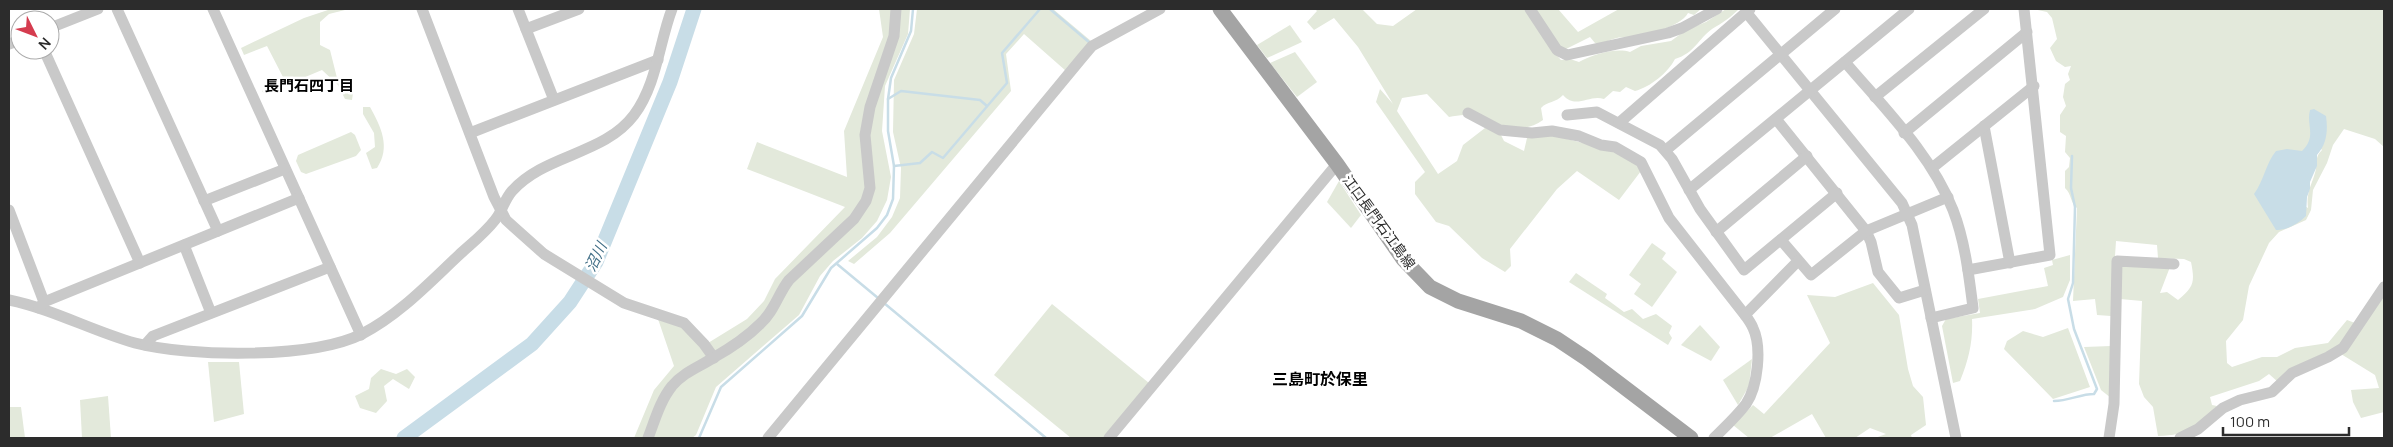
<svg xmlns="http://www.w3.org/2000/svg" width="2393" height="447" viewBox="0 0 2393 447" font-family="Manrope,'Noto Sans JP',sans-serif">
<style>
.green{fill:#e3e9db;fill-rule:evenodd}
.water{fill:#c8dde7}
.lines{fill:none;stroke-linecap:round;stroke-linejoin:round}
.stream{stroke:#c8dde7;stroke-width:2.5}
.river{stroke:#c8dde7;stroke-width:15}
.minor{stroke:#c9c9c9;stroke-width:11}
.major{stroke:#a4a4a4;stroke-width:15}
.labels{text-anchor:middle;stroke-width:5;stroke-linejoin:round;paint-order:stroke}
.street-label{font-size:14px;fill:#2c2c2c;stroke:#fff}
.neighbourhood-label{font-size:15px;font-weight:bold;fill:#000;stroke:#fff}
.water-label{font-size:15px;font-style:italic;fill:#426f87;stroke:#fff}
.quarter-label{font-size:16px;font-weight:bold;fill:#000;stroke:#fff}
</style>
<rect width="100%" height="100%" fill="#fff"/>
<g class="green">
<polygon points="331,9 349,9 329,14 320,22 320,45 330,50 337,78 353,93 352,100 345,99 338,85 322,70 265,94 262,91 284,79 267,46 244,55 241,48 304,18"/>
<polygon points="879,9 910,9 908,34 885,86 882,131 891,177 887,200 877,221 862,238 833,261 820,276 799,315 716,387 696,435 692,438 634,438 654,390 674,366 658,319 684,328 708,343 747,319 764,301 775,279 845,207 747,169 757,142 847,177 844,131 883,37"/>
<polygon points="917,9 1053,9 1091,41 1066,71 1024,34 1006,54 1011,91 890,233 854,264 848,261 877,237 892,217 900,198 901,168 893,132 894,80 914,34"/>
<path d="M1315,9H1362L1377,24L1393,26L1417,9H1528L1553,51L1561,60L1570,59L1579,62C1591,55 1616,47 1630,52L1641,46L1671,41L1686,30L1706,22L1726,9L1738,10C1730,18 1722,23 1712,29C1698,39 1695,53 1675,59C1668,73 1650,87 1635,91L1626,87L1620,92L1613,91L1604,99C1589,94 1576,110 1563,95C1556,103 1547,101 1541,108L1543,120C1518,139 1490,118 1464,115C1460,115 1454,116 1449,117L1427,94L1402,98L1397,111L1438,174L1457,161L1463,145L1485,128L1500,133L1504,141L1524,151L1527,138L1551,135L1615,151L1634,161L1641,171L1619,200L1577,171L1557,189L1510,249L1511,266L1505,272L1482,258L1449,226L1436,222L1415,194V182L1425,172L1376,102L1380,89L1393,104L1358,47L1334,18L1314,30L1307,22L1317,11Z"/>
<path d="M1534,9H1558L1578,32L1619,9H1701L1694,15L1688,13C1680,28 1644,35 1628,38C1625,38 1620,37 1617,38C1608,40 1604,44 1595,43L1590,37L1562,51Z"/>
<path d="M2033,9H2384V147L2375,139L2344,129L2333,145L2327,163L2313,190L2311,210L2306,220L2279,232L2269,243L2249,286L2243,320L2226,341L2227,363L2232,367L2262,357H2277L2295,348L2328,343L2347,320L2355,323L2338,347L2278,382L2269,374L2259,381L2210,397L2212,405L2217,406C2195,427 2190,435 2158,436L2153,407L2144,397L2139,384L2142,301L2120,299V265L2170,267L2160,293L2167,292L2178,300C2194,287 2195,282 2191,262L2184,259L2158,258L2157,245L2116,241L2111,316L2097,315L2095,299L2073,301L2077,208C2070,203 2072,194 2065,188V171L2069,167L2070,158L2065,152L2066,136L2060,132V115L2066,106L2063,97L2065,84L2070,80L2068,74L2071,66L2065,67L2056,61L2050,48L2057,39L2052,18L2047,12ZM2314,142L2322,150C2314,157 2318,164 2315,173C2311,186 2306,194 2308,208L2267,183Z"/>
<polygon points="1290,25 1302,42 1267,58 1257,45"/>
<polygon points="1295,52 1317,82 1297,97 1270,63"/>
<path d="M363,107H370C381,127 391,147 377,168L372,169L366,153L375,147L374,133L363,114Z"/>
<polygon points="351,132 355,135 361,150 356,156 306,174 301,172 296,161 298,155"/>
<polygon points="1339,181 1361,215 1351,228 1327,202"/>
<polygon points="1652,243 1666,253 1662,259 1677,272 1652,307 1634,294 1641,284 1629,275"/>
<path d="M2070,255V280L2063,297L2035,309L1972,319C1973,341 1969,359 1960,381L1953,383L1942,326L1946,319L1980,313L1978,299L2048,286L2044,268L2053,265L2052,260Z"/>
<polygon points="1576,273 1607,294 1605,298 1624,312 1632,309 1643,319 1656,314 1672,326 1669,333 1672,338 1668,345 1569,282"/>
<polygon points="1873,283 1899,315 1908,369 1913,386 1923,397 1926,425 1911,435 1912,438 1875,438 1886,434 1870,428 1855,438 1826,438 1812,414 1770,438 1749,438 1733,425 1753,405 1764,414 1830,343 1807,295 1835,297"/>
<polygon points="2384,293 2384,412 2361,418 2353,402 2351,390 2379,388 2375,375 2341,354"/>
<polygon points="1052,304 1149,383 1103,438 1071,438 994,375"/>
<polygon points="1700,325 1720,347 1711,361 1681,345"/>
<polygon points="2068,328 2090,387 2053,399 2004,349 2007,341 2023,331 2043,337"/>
<polygon points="2111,346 2111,398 2101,390 2084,347"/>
<polygon points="1752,359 1749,386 1738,405 1723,380"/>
<polygon points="208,362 239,362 244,414 214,422"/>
<polygon points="381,369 396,374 407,369 415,377 409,389 393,379 384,386 387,401 376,413 360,408 355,396 369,389 371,378"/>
<polygon points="108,396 111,438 82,438 80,400"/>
<polygon points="9,407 21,407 25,438 9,438"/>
</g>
<path class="water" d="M2314,109L2326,116C2328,130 2327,144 2317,155V166L2310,182V189L2307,197L2306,216C2299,223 2286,231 2276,230L2254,194C2264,180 2266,163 2276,151L2287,149L2302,151C2317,137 2306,125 2310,110Z"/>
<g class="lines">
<g class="stream">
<polyline points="1050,9 1090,43"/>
<polyline points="888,99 901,91 980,100 987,106"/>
<polyline points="894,166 920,163 932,152 943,158 1007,83 1002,53 1040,9"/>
<polyline points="837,264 878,298"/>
<polyline points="884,303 1046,438"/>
<path d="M2054,401C2069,401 2080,394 2094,394L2097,389L2074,329L2068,299L2073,283L2075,207L2071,188L2072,156"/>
<polyline points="699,438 721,387 802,316 831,268 877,228 887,215 893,199 894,166 888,131 888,99 891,78 911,31 913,9"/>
</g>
<polyline class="river" points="404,438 532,344 570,302 596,262 670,82 694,9"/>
<g class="minor">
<polyline points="117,9 218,231"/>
<polyline points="213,9 361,335"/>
<polyline points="422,9 494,197 506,220 544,254 624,303 684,323 704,344 714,358"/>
<polyline points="518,9 554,100"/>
<polyline points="1530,9 1557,50 1567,55 1668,33 1682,28 1717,9"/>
<polyline points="1746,12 1902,203 1912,225 1956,438"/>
<polyline points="50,28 98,9"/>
<polyline points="526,29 579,9"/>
<polyline points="9,44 20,40"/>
<polyline points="44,50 140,263"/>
<path d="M1845,62C1884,108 1931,154 1953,210C1965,241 1969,276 1973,308L1931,318"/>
<polyline points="1875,97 1984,9"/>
<path d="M1468,113L1500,130L1532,133L1552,131L1579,136L1601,145L1615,147L1641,162L1669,218L1745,315C1748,319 1751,323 1753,328C1762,347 1758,386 1746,404C1737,416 1725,427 1714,438"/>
<polyline points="1567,115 1597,112 1660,145 1672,159 1700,209 1744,270 1837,193"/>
<polyline points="1776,119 1866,231 1871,242 1878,272 1899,298 1925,290"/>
<polyline points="1619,123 1750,9"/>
<polyline points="1984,126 2010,263"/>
<polyline points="470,133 658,60"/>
<polyline points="1904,133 2027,32"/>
<polyline points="1666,150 1835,9"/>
<polyline points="1932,168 2034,86"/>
<polyline points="1689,190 1909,9"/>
<polyline points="204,201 285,169"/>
<polyline points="9,210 44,302"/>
<polyline points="1716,232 1807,156"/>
<polyline points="1781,240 1811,275 1866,231 1948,197"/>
<polyline points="184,245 211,313"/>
<polyline points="1968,270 2050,255 2024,9"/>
<path d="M9,300C53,309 92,331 135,343C189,357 312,359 362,334C399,315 429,283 459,255C471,244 485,233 495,220C502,212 504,200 512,191C545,154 604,155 634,115C657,84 659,43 672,9"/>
<polyline points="39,308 44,302 299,198"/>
<polyline points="1745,315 1798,261"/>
<polyline points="145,345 153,336 330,267"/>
<path d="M648,438C655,420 660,401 672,386C684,372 699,367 713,358C729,349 747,337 760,324C774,312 778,294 789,280L854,219L866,201L870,188L865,135L870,107L894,36L896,9"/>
<polyline points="768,438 1081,59 1092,46 1160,9"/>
<polyline points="1109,438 1337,164"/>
<polyline points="2109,438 2114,404 2117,261 2174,264"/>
<polyline points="2180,438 2198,429 2223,408 2240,400 2272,392 2292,373 2328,357 2343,348 2384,287"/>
</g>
<polyline class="major" points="1220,9 1337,164 1403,259 1430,287 1458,301 1521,321 1557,339 1587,359 1691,438"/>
</g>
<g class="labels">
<g class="street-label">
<text transform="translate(1379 222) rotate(54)" y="5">江口長門石江島線</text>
</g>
<g class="neighbourhood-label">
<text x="309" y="91">長門石四丁目</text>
</g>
<g class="water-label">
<text transform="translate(596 257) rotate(-64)" y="5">沼川</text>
</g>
<g class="quarter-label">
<text x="1320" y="385">三島町於保里</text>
</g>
</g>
<rect width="2393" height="447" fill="none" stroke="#2c2c2c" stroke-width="20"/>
<g transform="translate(35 35) rotate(132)"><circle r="24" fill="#ffffff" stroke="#ababab"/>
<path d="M0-4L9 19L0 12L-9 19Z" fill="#d53c4f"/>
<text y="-8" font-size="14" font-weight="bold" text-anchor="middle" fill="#2c2c2c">N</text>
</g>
<path d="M2223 427v8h126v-8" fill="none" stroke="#2c2c2c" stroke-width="2.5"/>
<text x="2230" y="427" font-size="15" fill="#2c2c2c" stroke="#ffffff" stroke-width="4" paint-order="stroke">100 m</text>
</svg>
